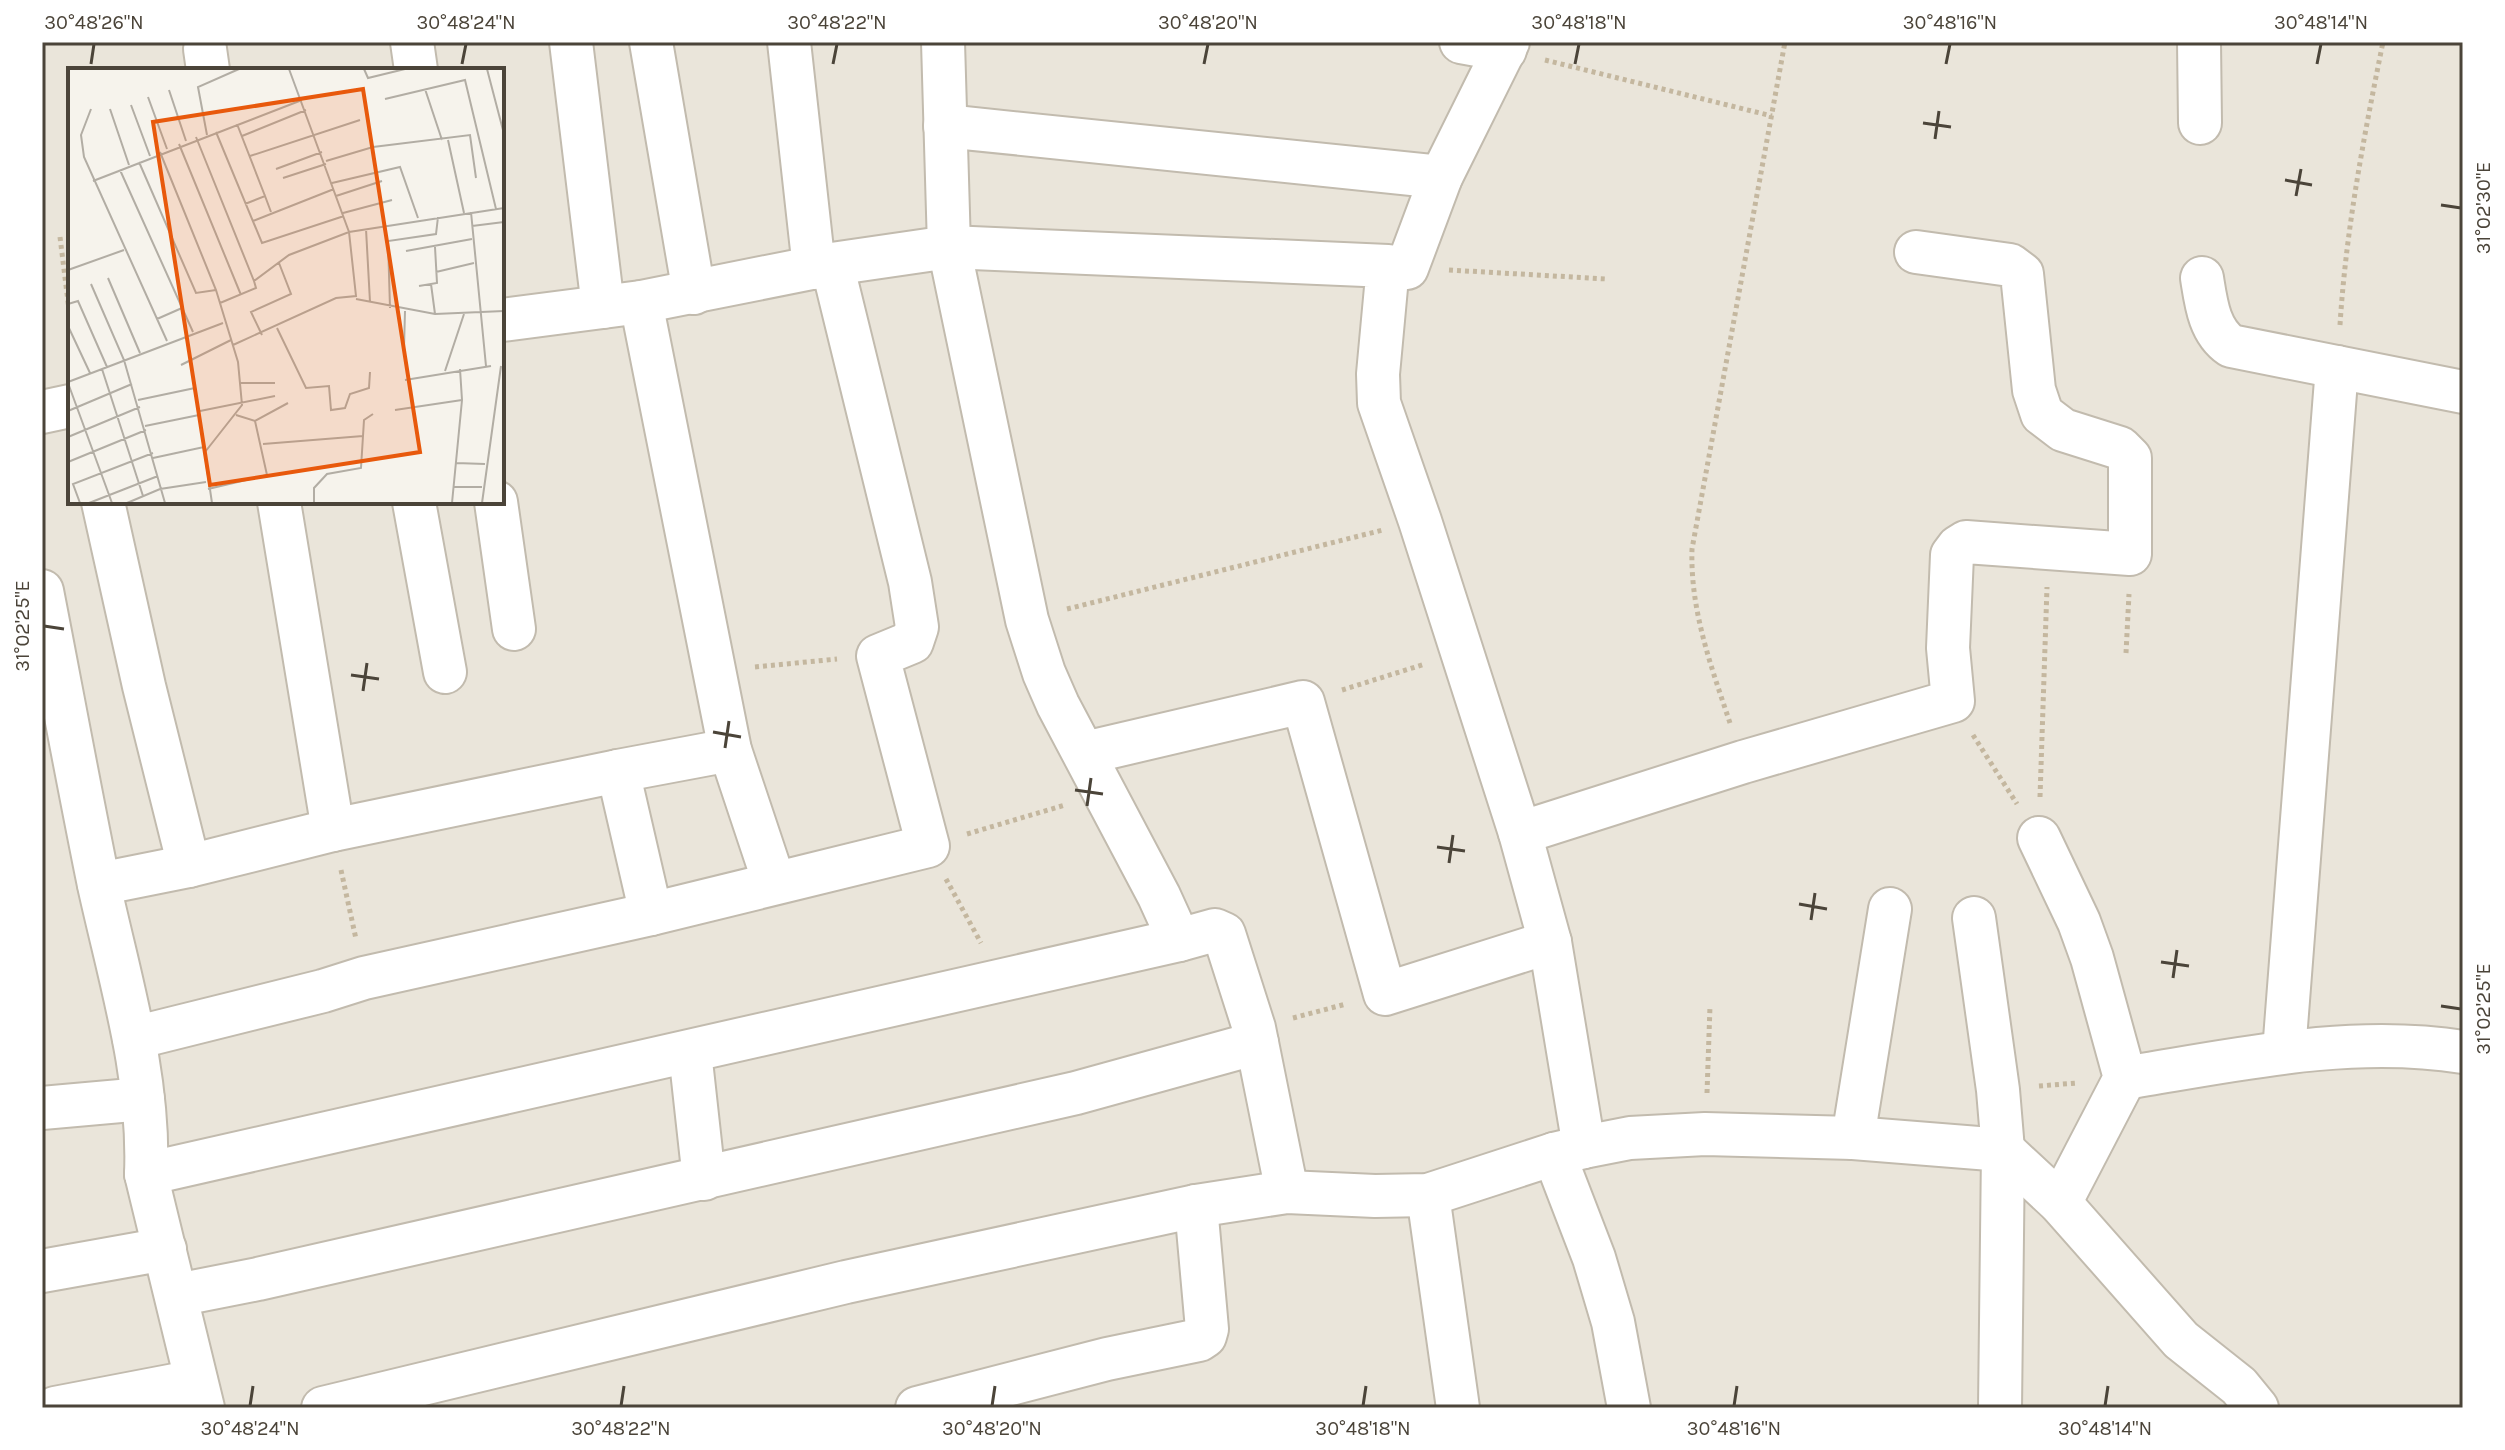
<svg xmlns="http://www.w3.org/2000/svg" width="2505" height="1450" viewBox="0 0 2505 1450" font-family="Karla,sans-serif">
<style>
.residential{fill:#eae5da;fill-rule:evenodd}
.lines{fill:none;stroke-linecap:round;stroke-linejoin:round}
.street-casing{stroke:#c2bbae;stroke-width:46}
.path{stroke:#c4b79f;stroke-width:5;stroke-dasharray:4 4;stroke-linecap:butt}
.street{stroke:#fff;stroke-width:42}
.ticks{fill:none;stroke:#4b4439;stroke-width:3}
.inset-road{fill:none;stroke:#b2ada4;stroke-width:2}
.view{fill:#e8590c;fill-opacity:0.15;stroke:#e8590c;stroke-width:4}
.inset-edge{fill:none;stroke:#4b4439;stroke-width:4}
.neatline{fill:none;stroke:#4b4439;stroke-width:3}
.ticks-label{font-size:20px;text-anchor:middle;fill:#4b4439}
</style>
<rect width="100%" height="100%" fill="#f6f3ec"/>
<path class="residential" d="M42,42H2463V1408H42ZM70,70H502V502H70Z"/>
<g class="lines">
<g class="street-casing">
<g id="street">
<polyline points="412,42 416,70"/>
<polyline points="571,42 603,307"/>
<polyline points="651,42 694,293"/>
<polyline points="789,42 814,268"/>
<polyline points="1461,42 1505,50"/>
<polyline points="2199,42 2200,123"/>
<polyline points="205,49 208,70"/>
<polyline points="945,126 1441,177"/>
<polyline points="1407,268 1441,177 1508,42"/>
<path d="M2202,278C2206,303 2209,331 2231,346L2463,392"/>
<polyline points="641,302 730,750 774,882"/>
<polyline points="502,320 641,302 832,264 949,247 1388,266 1378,374 1379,403 1420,521 1520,833 1550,942 1584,1147"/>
<polyline points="42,412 70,406"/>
<polyline points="103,502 144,686 189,866"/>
<polyline points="279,502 333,830"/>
<polyline points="414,502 445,672"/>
<polyline points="496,502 514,629"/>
<path d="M42,591C61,689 79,787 99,885C120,980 150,1076 146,1174L203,1408"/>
<polyline points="1085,753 1303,702 1385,994 1550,942"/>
<polyline points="1520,833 1743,762 1953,701 1948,648 1952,555 1958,547 1966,542 2130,554 2130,458 2120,448 2063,430 2042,414 2034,390 2022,274 2010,265 1916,252"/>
<polyline points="2039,838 2079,922 2092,958 2125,1078 2060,1203"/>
<polyline points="99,884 189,866 333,830 618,771"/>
<polyline points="651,914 618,771 730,750"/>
<polyline points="1974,918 1998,1090 2003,1150 2000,1408"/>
<polyline points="1179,940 1215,930 1224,934 1254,1028 1287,1192"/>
<polyline points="134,1038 323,991 364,978 651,914 928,846 878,656 912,642 917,627 910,582 832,264"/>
<polyline points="690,1052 704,1179"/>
<polyline points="2284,1052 2337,367"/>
<path d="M2125,1078C2236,1060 2350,1034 2463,1052"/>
<polyline points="42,1108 143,1099"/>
<polyline points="1853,1138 1890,909"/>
<polyline points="1554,1154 1594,1258 1613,1322 1629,1408"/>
<polyline points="146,1174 1179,940 1159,896 1058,705 1044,673 1027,620 949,247 943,42"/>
<polyline points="1428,1195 1458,1408"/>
<polyline points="42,1271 165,1249"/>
<polyline points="177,1295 258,1279 1076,1093 1257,1043"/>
<polyline points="55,1408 196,1381"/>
<polyline points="323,1408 846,1282 1196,1206 1287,1192 1375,1196 1428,1195 1554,1154 1584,1147 1630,1138 1705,1134 1853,1138 2003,1150 2060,1203 2181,1340 2239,1386 2257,1408"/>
<polyline points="917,1408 1107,1359 1199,1340 1205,1336 1207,1329 1196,1206"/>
</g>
</g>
<g class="path">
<polyline points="1545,60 1772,116"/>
<polyline points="60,237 70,318"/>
<polyline points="1449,270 1607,279"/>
<path d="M2340,325C2346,229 2364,136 2383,42"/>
<polyline points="1067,609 1383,530"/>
<polyline points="2126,653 2129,594"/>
<polyline points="755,667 837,659"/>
<polyline points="1342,690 1425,664"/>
<path d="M1730,723C1711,666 1690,610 1692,549L1785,42"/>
<polyline points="1973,735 2017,804"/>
<polyline points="2040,797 2047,587"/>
<polyline points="967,834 1065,805"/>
<polyline points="341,870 356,939"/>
<polyline points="946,879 981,943"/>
<polyline points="1293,1018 1346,1004"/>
<polyline points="2039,1086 2077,1083"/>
<polyline points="1707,1093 1710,1006"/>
</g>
<use href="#street" class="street"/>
</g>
<path class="ticks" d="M91,64L94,44M462,64L466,44M833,64L837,44M1204,64L1208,44M1575,64L1579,44M1946,64L1950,44M2317,64L2321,44M1923,123L1951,127M1935,139L1939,111M2285,180L2312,185M2296,196L2301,169M2441,205L2461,208M44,626L64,629M351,675L379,679M363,691L367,663M713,732L741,737M725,748L729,721M1075,790L1103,794M1087,806L1091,778M1437,847L1465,851M1449,863L1453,835M1799,904L1827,909M1811,920L1815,893M2161,962L2189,966M2173,978L2177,950M2441,1006L2461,1009M250,1406L253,1386M621,1406L624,1386M992,1406L995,1386M1363,1406L1366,1386M1734,1406L1737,1386M2105,1406L2108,1386"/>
<g transform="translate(68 68)">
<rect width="436" height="436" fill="#f6f3ec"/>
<path class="inset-road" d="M296,1L300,10L337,1M419,1L436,66M357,21L374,72M101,22L118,73M80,29L99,81M317,31L397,12L428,141M63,37L82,88M23,41L13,67L16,89L99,273M42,41L61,97M169,56L197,128M148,64L194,175L276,148M139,67L130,19L171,1M174,68L238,42M128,69L186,213L221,187L281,164L436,140M380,72L396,145M111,76L173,227M92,84L148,222L170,294L174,337L137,384M182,88L292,52M258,93L305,79L402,67L408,110M71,94L128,225L148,222M208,101L254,84M52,102L125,264M215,110L258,96M25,113L234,32M264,115L332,99L350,150M268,128L314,113M177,136L197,128L203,144M403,144L418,298M275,145L324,132M185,153L266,121M404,158L436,154M298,161L302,234M338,183L404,171M0,202L56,182M368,204L406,195M40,210L72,285M23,216L56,292L97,435M363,216L367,246M351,218L369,215L367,179M288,231L367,246L436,243M152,235L188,220L186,213M0,236L10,233L39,299M322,240L320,173L368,166L370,149M89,251L114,240M0,258L22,305M209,260L238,320L261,318L263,342L277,340L282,326L301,320L302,304M194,267L183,244L223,226L211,195M165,277L268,230L288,228L281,164L221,1M336,280L337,243M113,297L163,272M34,301L75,428M377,303L396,246M337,312L423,298M0,314L155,255M0,315L44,435M172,315H207M70,332L127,320L144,435M327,342L394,332M0,343L64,316M132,343L207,328M168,347L187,353L220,335M77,358L131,347M0,369L72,339M195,376L295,368M85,390L136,379M0,394L78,362M388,395L417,396M385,419H414M140,421L199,407L187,353M12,435L5,416L85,385M21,435L90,408M59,435L92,421L138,414M246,435V420L259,406L293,400L296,352L305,346M384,435L394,332L392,301M414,435L433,298"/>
<path class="view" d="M295,21L352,384L142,417L85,54Z"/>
<rect width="436" height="436" class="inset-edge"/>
</g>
<rect width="2505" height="1450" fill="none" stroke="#ffffff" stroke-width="88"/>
<rect x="44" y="44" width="2417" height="1362" class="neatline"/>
<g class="ticks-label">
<text x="94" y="29">30°48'26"N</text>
<text x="466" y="29">30°48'24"N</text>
<text x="837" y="29">30°48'22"N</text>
<text x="1208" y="29">30°48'20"N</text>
<text x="1579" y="29">30°48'18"N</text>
<text x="1950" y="29">30°48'16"N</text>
<text x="2321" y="29">30°48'14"N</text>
<text transform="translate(2483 208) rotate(-90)" y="7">31°02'30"E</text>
<text transform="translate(22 626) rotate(-90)" y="7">31°02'25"E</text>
<text transform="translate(2483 1009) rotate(-90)" y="7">31°02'25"E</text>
<text x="250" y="1435">30°48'24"N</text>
<text x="621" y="1435">30°48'22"N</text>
<text x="992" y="1435">30°48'20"N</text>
<text x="1363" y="1435">30°48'18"N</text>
<text x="1734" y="1435">30°48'16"N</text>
<text x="2105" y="1435">30°48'14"N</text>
</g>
</svg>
